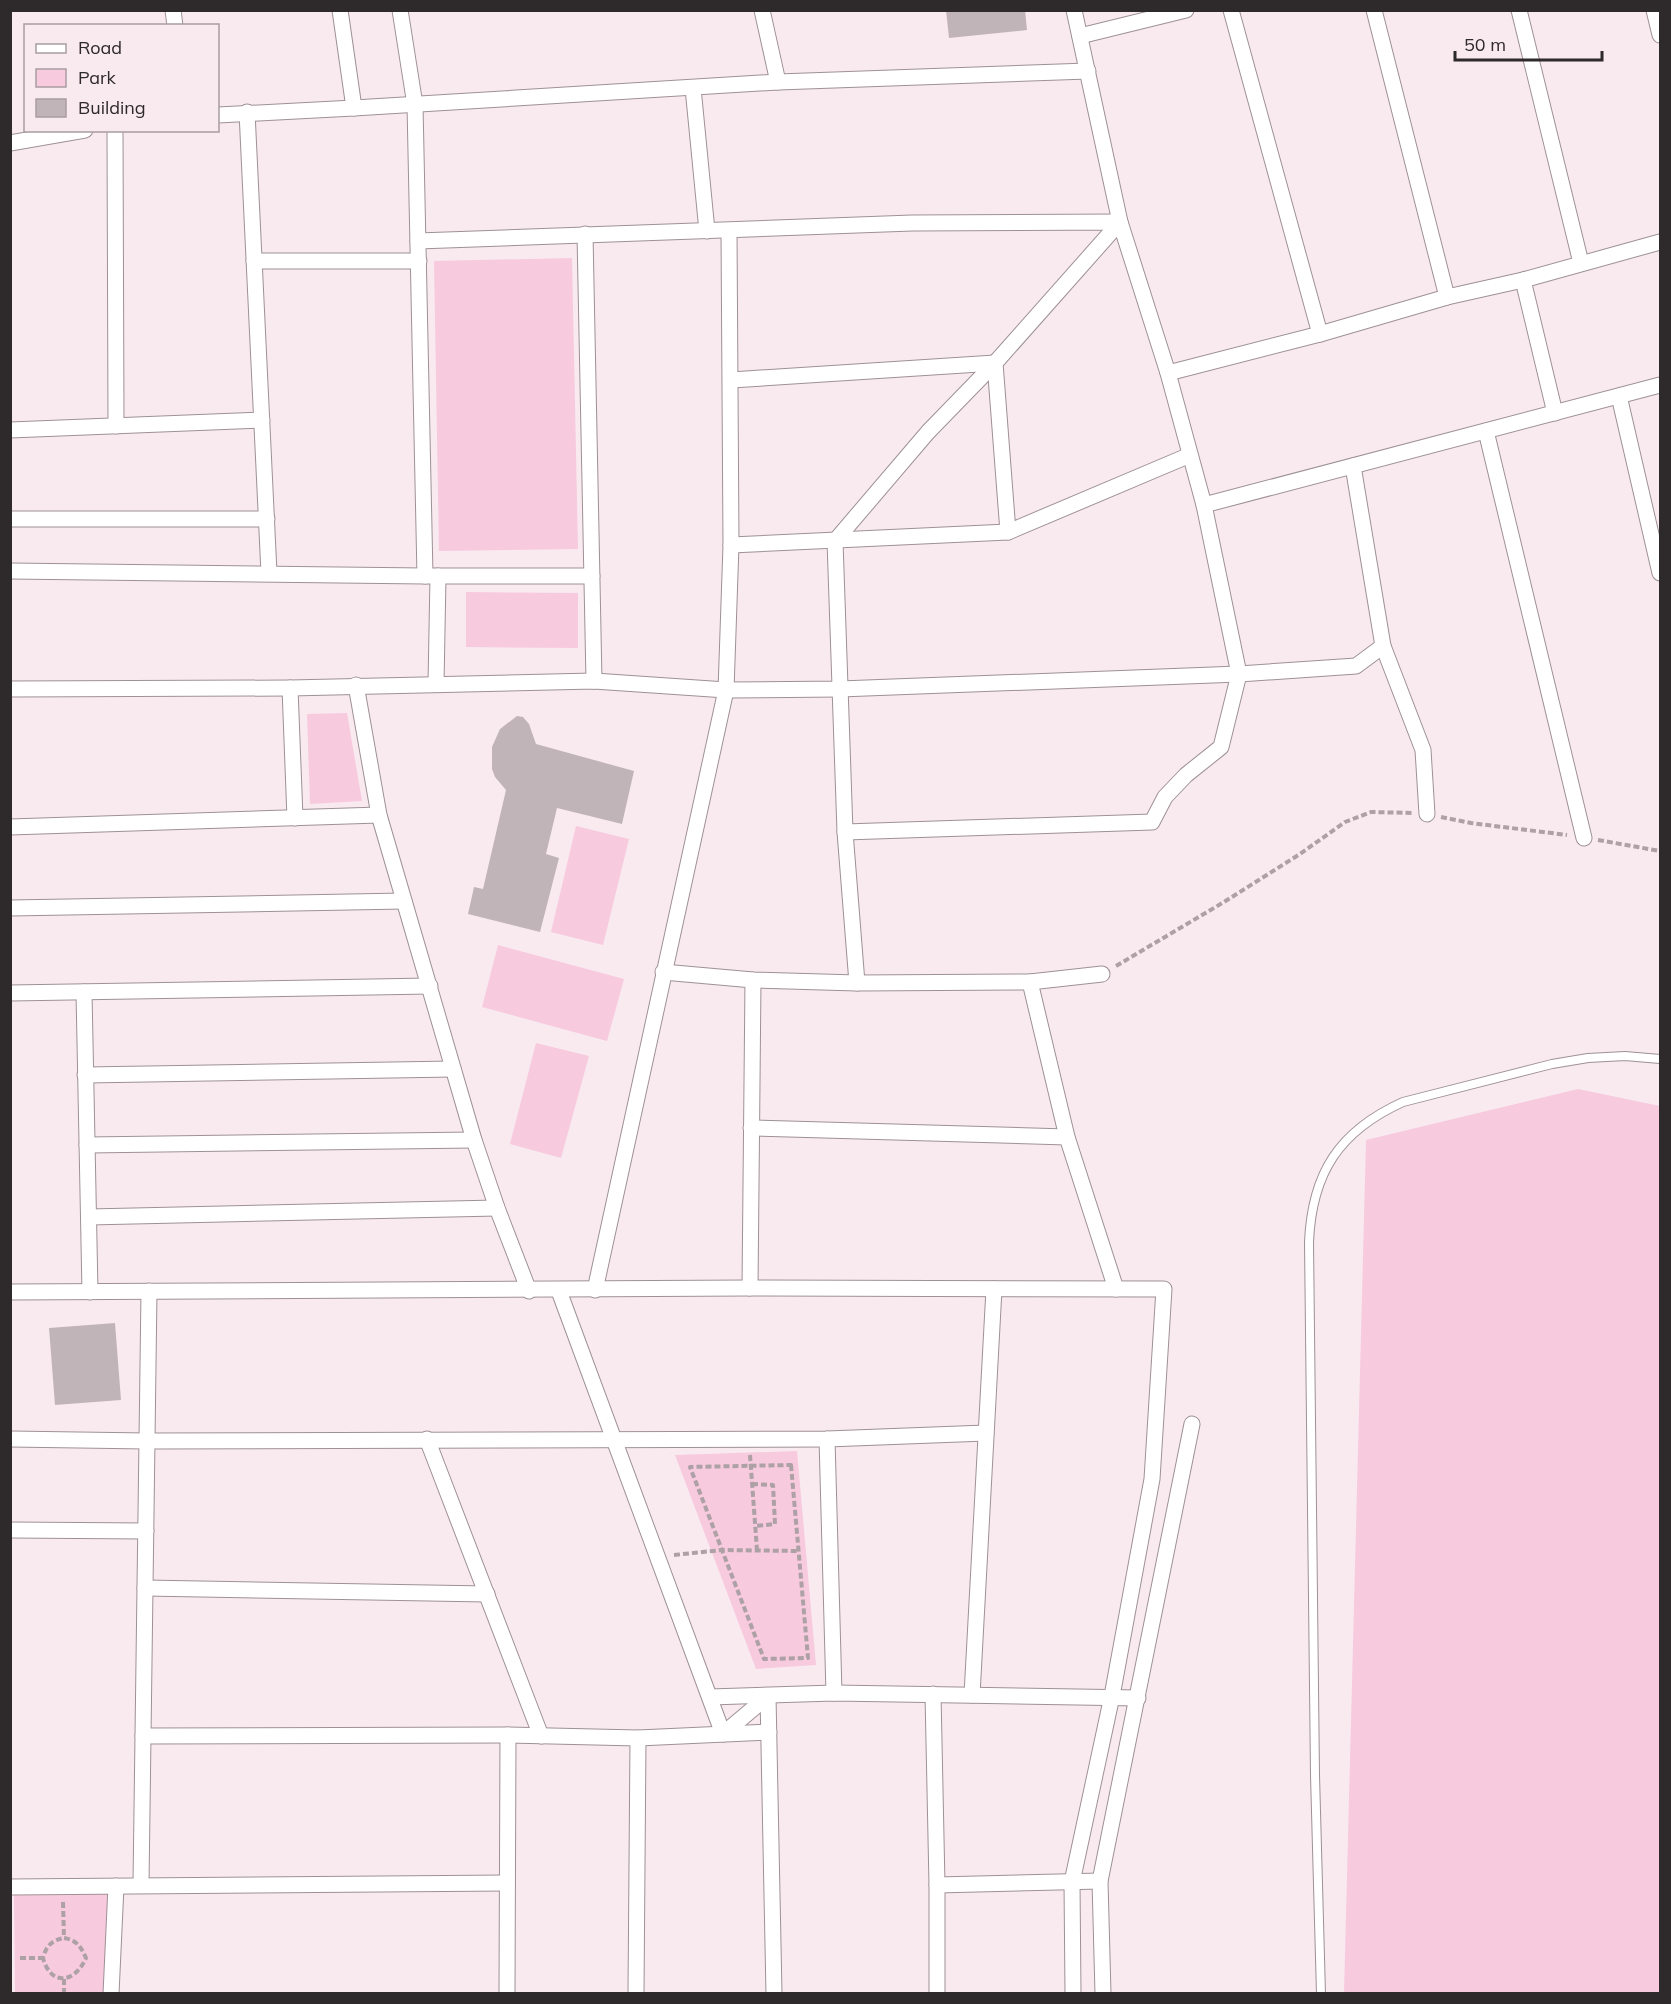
<svg xmlns="http://www.w3.org/2000/svg" width="1671" height="2004" viewBox="0 0 1671 2004" font-family="Mulish,sans-serif">
<style>
.green{fill:#f7cade}
.building{fill:#c1b4b9}
.lines{fill:none;stroke-linecap:round;stroke-linejoin:round}
.service-casing{stroke:#9e9196;stroke-width:10}
.minor-casing{stroke:#9e9196;stroke-width:17}
.path{stroke:#ada1a6;stroke-width:4;stroke-dasharray:6 3;stroke-linecap:butt}
.service{stroke:#fff;stroke-width:8}
.minor{stroke:#fff;stroke-width:15}
</style>
<rect width="100%" height="100%" fill="#f9eaf0"/>
<g class="green">
<polygon points="572,258 578,549 439,551 434,261"/>
<polygon points="466,592 578,593 578,648 466,647"/>
<polygon points="347,713 362,801 310,804 307,714"/>
<polygon points="576,826 629,839 603,945 551,932"/>
<polygon points="498,945 624,979 607,1041 482,1007"/>
<polygon points="536,1043 589,1056 561,1158 510,1144"/>
<polygon points="1578,1089 1660,1106 1660,1993 1344,1993 1366,1140"/>
<polygon points="797,1451 816,1665 756,1669 675,1455"/>
<polygon points="109,1893 109,1993 15,1993 14,1894"/>
</g>
<g class="building">
<polygon points="946,10 1025,10 1027,30 949,38"/>
<polygon points="517,716 523,717 529,724 536,744 634,771 622,824 557,808 546,854 559,858 540,932 468,914 474,887 483,889 506,790 495,777 492,769 492,747 500,729"/>
<polygon points="115,1323 121,1400 55,1405 49,1328"/>
</g>
<g class="lines">
<g class="service-casing">
<path id="service" d="M1321,1994L1315,1775L1309,1242C1312,1173 1339,1131 1403,1102L1552,1064L1588,1058L1625,1056L1660,1059"/>
</g>
<g class="minor-casing">
<g id="minor">
<polyline points="173,10 175,26"/>
<polyline points="340,10 354,108"/>
<polyline points="400,10 415,105 425,576"/>
<polyline points="762,10 778,82"/>
<polyline points="1231,10 1320,334"/>
<polyline points="1374,10 1447,297"/>
<polyline points="1519,10 1581,263"/>
<polyline points="1654,10 1660,35"/>
<polyline points="1080,36 1186,10"/>
<polyline points="693,88 707,231"/>
<polyline points="247,112 269,573"/>
<polyline points="218,115 354,108 778,82 1088,71"/>
<polyline points="115,130 116,426"/>
<polyline points="10,143 85,130"/>
<polyline points="585,234 594,681"/>
<polyline points="418,241 912,223 1120,222 1168,373 1204,505 1239,674 1221,747 1186,775 1165,797 1152,822 845,832"/>
<polyline points="254,261 419,261"/>
<polyline points="1523,280 1555,413"/>
<polyline points="1168,373 1320,334 1447,297 1523,280 1660,242"/>
<polyline points="731,380 995,363 1008,532"/>
<polyline points="1619,396 1660,573"/>
<polyline points="10,430 262,420"/>
<polyline points="1486,431 1584,838"/>
<polyline points="1204,505 1660,385"/>
<polyline points="10,519 267,519"/>
<polyline points="731,545 1008,532 1190,455"/>
<polyline points="10,571 425,576 592,576"/>
<polyline points="1383,646 1423,750 1427,814"/>
<polyline points="436,684 438,576"/>
<polyline points="356,685 379,815 474,1140 497,1208 529,1291"/>
<polyline points="290,688 295,818"/>
<polyline points="10,689 290,688 594,681 726,690 840,689 1239,674 1356,666 1383,646 1353,466"/>
<polyline points="10,827 379,815"/>
<polyline points="10,908 404,901"/>
<polyline points="663,972 753,980 857,983 1030,982 1102,974"/>
<polyline points="1030,982 1067,1137 1116,1289"/>
<polyline points="857,983 845,832 835,541 928,432 995,363 1120,222 1074,10"/>
<polyline points="84,992 90,1292"/>
<polyline points="10,993 430,986"/>
<polyline points="85,1075 453,1069"/>
<polyline points="751,1128 1067,1137"/>
<polyline points="87,1145 474,1140"/>
<polyline points="89,1217 497,1208"/>
<polyline points="750,1288 753,980"/>
<polyline points="595,1290 726,690 731,545 729,231"/>
<polyline points="559,1291 723,1734 768,1696"/>
<polyline points="10,1292 750,1288 1164,1289 1152,1479 1112,1696 1072,1882 1073,1994"/>
<polyline points="10,1439 147,1441 827,1439 986,1433"/>
<polyline points="427,1439 541,1736"/>
<polyline points="827,1439 834,1693"/>
<polyline points="10,1530 146,1531"/>
<polyline points="145,1588 487,1594"/>
<polyline points="933,1694 937,1885 937,1994"/>
<polyline points="972,1695 994,1289"/>
<polyline points="768,1696 774,1994"/>
<polyline points="710,1697 834,1693 1138,1698"/>
<polyline points="143,1736 508,1735 638,1738 769,1732"/>
<polyline points="141,1884 149,1291"/>
<polyline points="937,1885 1100,1881"/>
<polyline points="10,1887 507,1883"/>
<polyline points="111,1994 116,1886"/>
<polyline points="507,1994 508,1735"/>
<polyline points="636,1994 638,1738"/>
<polyline points="1103,1994 1100,1881 1192,1424"/>
</g>
</g>
<g class="path">
<polyline points="1441,817 1471,823 1567,835"/>
<polyline points="1598,840 1660,851"/>
<polyline points="1116,966 1224,902 1300,854 1345,822 1371,812 1413,813"/>
<polyline points="750,1455 757,1550"/>
<polygon points="791,1465 808,1658 764,1659 690,1467"/>
<polyline points="752,1484 773,1485 775,1524 755,1526"/>
<polyline points="674,1555 722,1550 799,1551"/>
<polyline points="63,1902 64,1938"/>
<path d="M64,1938C77,1940 81,1947 86,1958C75,1983 51,1987 43,1958C46,1946 52,1940 64,1938Z"/>
<polyline points="20,1958 43,1958"/>
<polyline points="64,1979 64,1994"/>
</g>
<use href="#service" class="service"/>
<use href="#minor" class="minor"/>
</g>
<rect width="1671" height="2004" fill="none" stroke="#2e292b" stroke-width="24"/>
<rect x="24" y="24" width="195" height="108" fill="#f9eaf0" stroke="#a89da1" stroke-width="1.5"/>
<rect x="36" y="44" width="30" height="9" fill="#ffffff" stroke="#a89da1" stroke-width="1.5"/>
<text x="78" y="54" font-size="18" fill="#2e292b">Road</text>
<rect x="36" y="69" width="30" height="18" fill="#f7cade" stroke="#a89da1" stroke-width="1.5"/>
<text x="78" y="84" font-size="18" fill="#2e292b">Park</text>
<rect x="36" y="99" width="30" height="18" fill="#c1b4b9" stroke="#a89da1" stroke-width="1.5"/>
<text x="78" y="114" font-size="18" fill="#2e292b">Building</text>
<path d="M1455 51v9h147v-9" fill="none" stroke="#2e292b" stroke-width="3"/>
<text x="1464" y="51" font-size="18" fill="#2e292b" stroke="#f9eaf0" stroke-width="4.5" paint-order="stroke">50 m</text>
</svg>
